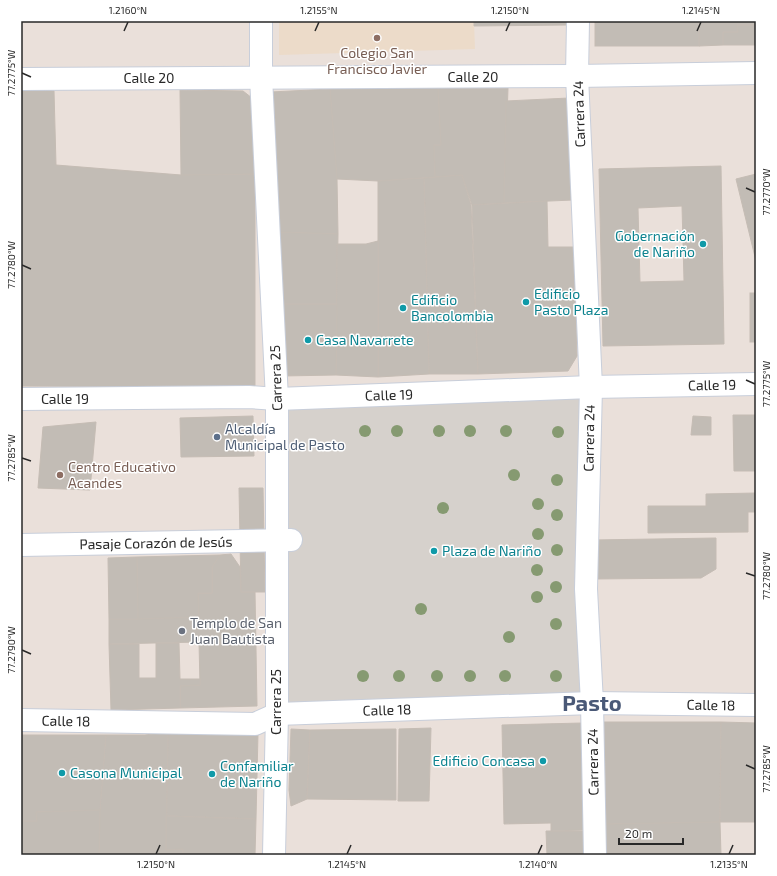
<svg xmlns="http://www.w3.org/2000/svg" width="777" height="876" viewBox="0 0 777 876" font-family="'Exo 2',sans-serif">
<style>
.education{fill:#ecdbc9}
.plaza{fill:#d6d1cc}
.building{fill:#c2bcb5;stroke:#c5bcb4;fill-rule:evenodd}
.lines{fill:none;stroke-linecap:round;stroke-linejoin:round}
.minor-casing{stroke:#c8ceda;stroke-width:24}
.minor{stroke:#fff;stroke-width:22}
.tree{fill:#869a71}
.ticks{fill:none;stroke:#282828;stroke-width:1.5}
.education-dot{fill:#8d6e63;stroke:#fff;stroke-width:1.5}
.culture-dot{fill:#0f9aa8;stroke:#fff;stroke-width:1.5}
.service-dot{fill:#5c6f8a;stroke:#fff;stroke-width:1.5}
.worship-dot{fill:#6b7280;stroke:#fff;stroke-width:1.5}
.labels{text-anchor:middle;stroke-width:3;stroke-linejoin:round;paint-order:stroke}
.education-label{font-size:14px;fill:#785e54;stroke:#fff}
.street-label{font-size:14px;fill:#282828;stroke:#fff}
.culture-label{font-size:14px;fill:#0d838f;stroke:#fff;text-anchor:start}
.service-label{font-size:14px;fill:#4e5e75;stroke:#fff;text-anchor:start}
.worship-label{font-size:14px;fill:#5b616d;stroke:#fff;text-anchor:start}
.town-label{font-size:22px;font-weight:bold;fill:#4a5977;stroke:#fff}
.neatline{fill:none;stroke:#282828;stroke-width:1.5}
.ticks-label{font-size:10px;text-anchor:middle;fill:#282828}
</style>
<rect width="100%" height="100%" fill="#eae0da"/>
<polygon class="education" points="279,21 474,21 475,49 279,55"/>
<polygon class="plaza" points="591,387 592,703 277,714 277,399"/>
<g class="building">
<polygon points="474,21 568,21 568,25 474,26"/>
<rect x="595" y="21" width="104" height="25"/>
<polygon points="699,21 756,21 756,25 737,25 738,32 723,32 723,45 699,46"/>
<polygon points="737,25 756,25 756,45 723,45 723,32 738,32"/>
<polygon points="421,83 438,88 441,145 434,145 435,177 378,181 337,179 330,89 370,85"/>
<polygon points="438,88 508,88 504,203 472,205 462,175 435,177 434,145 441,145"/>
<polygon points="21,89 54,91 56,165 181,175 255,174 255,388 236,387 21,386"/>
<polygon points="330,89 337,179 338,234 275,232 271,92"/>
<polygon points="180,90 243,91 252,98 255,174 181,175"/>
<polygon points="569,98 573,200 504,203 506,101"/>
<path d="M721,166L724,344L603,346L599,169ZM682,206L684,281L640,282L638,208Z"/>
<polygon points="756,174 756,261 736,179"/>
<polygon points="462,175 471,205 478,374 429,374 424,178"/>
<polygon points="424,178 429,374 378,377 378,181"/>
<polygon points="547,201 548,247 574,247 577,356 568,371 478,374 472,205"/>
<polygon points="275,232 338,234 337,304 278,304"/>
<polygon points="378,241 378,377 336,375 337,244 366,244"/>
<rect x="750" y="293" width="6" height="49"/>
<polygon points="278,304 337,304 336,375 282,376"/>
<polygon points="733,415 756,415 756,471 734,471"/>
<polygon points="253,416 254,456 181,457 180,418"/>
<polygon points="693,416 711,417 711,435 691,435"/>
<polygon points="96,422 90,490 38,488 43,427"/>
<polygon points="239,488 263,488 265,592 241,592"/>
<polygon points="756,493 756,512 748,512 748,532 648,533 648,506 706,506 706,494"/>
<polygon points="716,538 716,569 701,578 593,579 593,540"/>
<polygon points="231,554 240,567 241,592 255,592 257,706 180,708 180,686 200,685 199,642 109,644 109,619 199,617 198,593 212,593 212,567 220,555"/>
<polygon points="220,555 212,567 212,593 198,593 199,617 138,619 137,557"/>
<polygon points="137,557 138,619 109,619 108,558"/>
<polygon points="156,643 179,643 180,679 200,679 200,685 180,686 180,708 111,710 109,644 139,644 139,678 156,678"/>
<polygon points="604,722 721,722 720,822 606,824"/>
<polygon points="721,722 756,723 756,822 720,822"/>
<polygon points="582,723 584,830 551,831 551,823 504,824 502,725"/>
<polygon points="431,728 429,801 398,801 399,729"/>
<polygon points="291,729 310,730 307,799 291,806 289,790"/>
<polygon points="396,729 396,800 307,799 310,730"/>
<polygon points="168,732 258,733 256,819 166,816"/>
<polygon points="168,732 166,850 183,849 183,855 99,855 100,810 106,735 145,735"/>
<polygon points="21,735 106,735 100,810 36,812 37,821 21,821"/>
<polygon points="100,810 99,855 21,855 21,821 37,821 36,812"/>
<polygon points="166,816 256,819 255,855 183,855 183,849 166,850"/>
<polygon points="720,822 721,855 606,855 606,824"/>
<polygon points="546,831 584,831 584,855 547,855"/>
</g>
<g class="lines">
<g class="minor-casing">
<g id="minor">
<polyline points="261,21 261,77 277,399 277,714 274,855"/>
<polyline points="578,21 577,76 591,387 586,589 592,703 595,855"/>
<polyline points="21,79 577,76 756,73"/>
<polyline points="21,399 249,397 277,399 591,387 756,384"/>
<polyline points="21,545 291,540"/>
<polyline points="21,720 255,724 277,714 592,703 756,705"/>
</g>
</g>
<use href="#minor" class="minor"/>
</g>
<g class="tree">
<circle cx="365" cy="431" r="6"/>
<circle cx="397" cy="431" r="6"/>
<circle cx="439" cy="431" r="6"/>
<circle cx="470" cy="431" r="6"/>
<circle cx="506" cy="431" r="6"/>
<circle cx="558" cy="432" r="6"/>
<circle cx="514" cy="475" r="6"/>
<circle cx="557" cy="480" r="6"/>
<circle cx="538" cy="504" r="6"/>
<circle cx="443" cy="508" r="6"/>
<circle cx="557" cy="515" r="6"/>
<circle cx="538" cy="534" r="6"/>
<circle cx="557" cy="550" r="6"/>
<circle cx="537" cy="570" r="6"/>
<circle cx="556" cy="587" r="6"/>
<circle cx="537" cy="597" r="6"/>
<circle cx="421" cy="609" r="6"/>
<circle cx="556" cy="624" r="6"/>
<circle cx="509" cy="637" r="6"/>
<circle cx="363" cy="676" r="6"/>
<circle cx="399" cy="676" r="6"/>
<circle cx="437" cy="676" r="6"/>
<circle cx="470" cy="676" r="6"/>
<circle cx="505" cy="676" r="6"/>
<circle cx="556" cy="676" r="6"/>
</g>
<path class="ticks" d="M124,31L128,22M315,31L319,22M506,31L510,22M697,31L701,22M22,73L31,77M746,188L755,192M22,265L31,269M746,380L755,384M22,458L31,461M746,573L755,576M22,650L31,654M746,765L755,769M156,854L160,845M347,854L351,845M538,854L542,845M729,854L733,845"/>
<g class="education-dot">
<circle cx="377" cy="38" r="4"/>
<circle cx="60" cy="475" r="4"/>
</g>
<g class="culture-dot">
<circle cx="703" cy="244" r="4"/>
<circle cx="526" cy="302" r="4"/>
<circle cx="403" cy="308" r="4"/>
<circle cx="308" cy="340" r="4"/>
<circle cx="434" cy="551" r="4"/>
<circle cx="543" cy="761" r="4"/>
<circle cx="62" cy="773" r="4"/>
<circle cx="212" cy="774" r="4"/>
</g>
<circle class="service-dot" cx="217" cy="437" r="4"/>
<circle class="worship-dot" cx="182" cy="631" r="4"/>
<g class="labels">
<g class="education-label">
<text x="377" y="58">Colegio San<tspan x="377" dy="16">Francisco Javier</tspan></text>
<text x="68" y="472" text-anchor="start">Centro Educativo<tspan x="68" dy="16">Acandes</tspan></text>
</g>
<g class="street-label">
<text x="473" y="82">Calle 20</text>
<text x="149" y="83">Calle 20</text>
<text transform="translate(579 114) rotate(-92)" y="5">Carrera 24</text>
<text transform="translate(276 378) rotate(-92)" y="5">Carrera 25</text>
<text transform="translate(712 385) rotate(-1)" y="5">Calle 19</text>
<text transform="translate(389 395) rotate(-2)" y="5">Calle 19</text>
<text x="65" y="404">Calle 19</text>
<text transform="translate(589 438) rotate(-89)" y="5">Carrera 24</text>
<text transform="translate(156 543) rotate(-1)" y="5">Pasaje Corazón de Jesús</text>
<text transform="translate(276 702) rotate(-90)" y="5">Carrera 25</text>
<text transform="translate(711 705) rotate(1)" y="5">Calle 18</text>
<text transform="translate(387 710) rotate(-2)" y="5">Calle 18</text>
<text transform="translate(66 721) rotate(1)" y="5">Calle 18</text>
<text transform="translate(593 762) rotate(-91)" y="5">Carrera 24</text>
</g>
<g class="culture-label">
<text x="695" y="241" text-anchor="end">Gobernación<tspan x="695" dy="16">de Nariño</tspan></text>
<text x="534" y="299">Edificio<tspan x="534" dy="16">Pasto Plaza</tspan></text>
<text x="411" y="305">Edificio<tspan x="411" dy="16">Bancolombia</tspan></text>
<text x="316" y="345">Casa Navarrete</text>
<text x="442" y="556">Plaza de Nariño</text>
<text x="535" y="766" text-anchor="end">Edificio Concasa</text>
<text x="220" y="771">Confamiliar<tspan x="220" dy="16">de Nariño</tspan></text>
<text x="70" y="778">Casona Municipal</text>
</g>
<g class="service-label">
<text x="225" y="434">Alcaldía<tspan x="225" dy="16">Municipal de Pasto</tspan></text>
</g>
<g class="worship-label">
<text x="190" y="628">Templo de San<tspan x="190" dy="16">Juan Bautista</tspan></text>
</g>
<g class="town-label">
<text x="592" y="711">Pasto</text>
</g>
</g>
<rect width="777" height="876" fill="none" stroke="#ffffff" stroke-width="44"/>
<path d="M619 838v6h64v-6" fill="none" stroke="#282828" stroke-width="2"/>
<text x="625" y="838" font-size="12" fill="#282828" stroke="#ffffff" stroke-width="3" paint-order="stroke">20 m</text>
<rect x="22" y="22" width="733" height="832" class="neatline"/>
<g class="ticks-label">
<text x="128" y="14">1.2160°N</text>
<text x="319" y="14">1.2155°N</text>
<text x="510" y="14">1.2150°N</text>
<text x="701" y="14">1.2145°N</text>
<text transform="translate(11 73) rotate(-90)" y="4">77.2775°W</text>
<text transform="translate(766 192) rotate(-90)" y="4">77.2770°W</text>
<text transform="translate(11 265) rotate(-90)" y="4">77.2780°W</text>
<text transform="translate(766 384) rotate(-90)" y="4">77.2775°W</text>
<text transform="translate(11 458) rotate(-90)" y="4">77.2785°W</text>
<text transform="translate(766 576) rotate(-90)" y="4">77.2780°W</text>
<text transform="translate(11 650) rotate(-90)" y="4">77.2790°W</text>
<text transform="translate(766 769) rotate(-90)" y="4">77.2785°W</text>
<text x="156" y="868">1.2150°N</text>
<text x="347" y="868">1.2145°N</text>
<text x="538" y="868">1.2140°N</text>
<text x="729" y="868">1.2135°N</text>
</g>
</svg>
